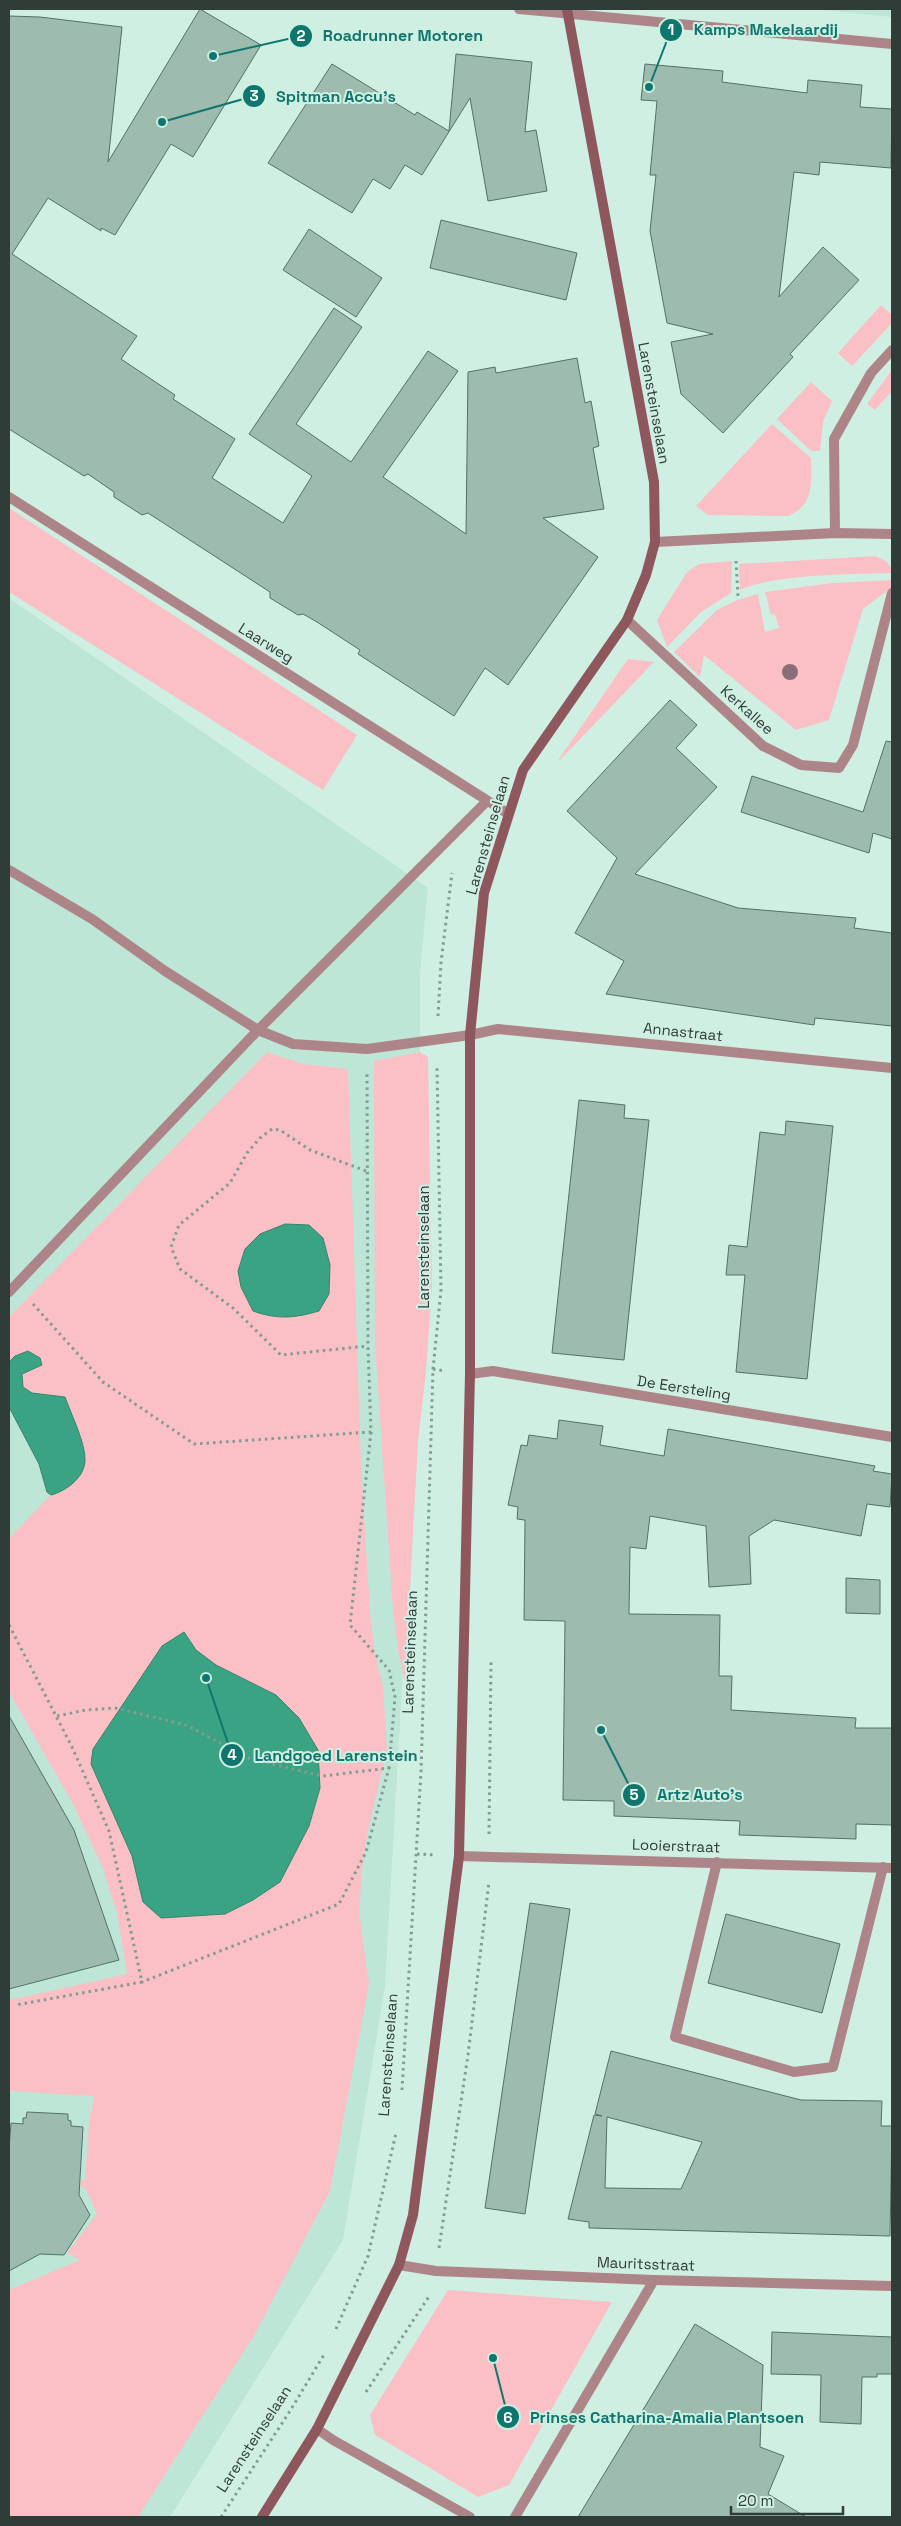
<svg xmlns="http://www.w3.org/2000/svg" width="901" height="2526" viewBox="0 0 901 2526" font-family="'Space Grotesk',sans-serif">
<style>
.built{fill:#bde6d6}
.green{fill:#fbc0c5;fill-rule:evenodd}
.water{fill:#3aa383;stroke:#37846c}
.building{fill:#9dbbaf;stroke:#557166;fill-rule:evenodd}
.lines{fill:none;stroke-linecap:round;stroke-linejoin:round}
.path{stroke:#849b92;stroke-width:3;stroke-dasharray:2.5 4;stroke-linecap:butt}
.service{stroke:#ad8589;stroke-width:10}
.pedestrian{stroke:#ad8589;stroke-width:10}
.minor{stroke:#ad8589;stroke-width:10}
.secondary{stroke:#8e575d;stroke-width:10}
.tree{fill:#8b6e75}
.labels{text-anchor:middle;stroke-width:4;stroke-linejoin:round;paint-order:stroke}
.street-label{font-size:15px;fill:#2f3c37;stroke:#cfefe2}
.leader{fill:none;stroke:#0f766e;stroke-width:2}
.callout-dot{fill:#0f766e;stroke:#cfefe2;stroke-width:2}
.mark-label{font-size:15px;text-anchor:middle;font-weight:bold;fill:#fff}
.callout-label{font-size:16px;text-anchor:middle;font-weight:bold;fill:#0f766e;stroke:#cfefe2;stroke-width:4;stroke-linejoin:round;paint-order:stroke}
</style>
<rect width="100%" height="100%" fill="#cfefe2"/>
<g class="built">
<polygon points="811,9 892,9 892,17"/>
<polygon points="9,598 428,888 420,971 420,1371 385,1986 343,2240 170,2517 9,2517"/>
</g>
<g class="green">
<polygon points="881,305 892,315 892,323 852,366 838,353"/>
<polygon points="892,370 892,391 875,410 867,404"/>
<polygon points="811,382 832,401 823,422 820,451 811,451 777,419"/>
<path d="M772,424L811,458C811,482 815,505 788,516L708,515L696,506Z"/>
<polygon points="9,508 357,735 323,790 9,592"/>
<path d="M875,556C883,559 892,563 892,573C852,574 775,574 740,590L739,564Z"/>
<polygon points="732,561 731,593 701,612 667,647 657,620 687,572 699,564"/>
<polygon points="892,580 892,587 863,609 829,720 796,730 704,655 700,677 674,652 717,610 737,600 758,594 765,632 779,628 775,614 771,615 765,592 832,583"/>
<polygon points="628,659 654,662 559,761 559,759"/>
<path d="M267,1052L303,1064L348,1069L361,1464L370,1612L375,1654L383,1686L387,1749L368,1831L362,1870L359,1912L369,1984L330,2191L255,2334L138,2517H9V2290L80,2260L67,2253L97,2214L87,2191L78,2183L85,2179L89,2122L94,2096L9,2091V2000L127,1974L117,1913L102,1866L73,1804L9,1692V1538L51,1495L62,1492L85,1461L65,1397L32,1392L23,1387L22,1374L41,1365L15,1356L9,1362V1317ZM184,1632L196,1650L216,1665L276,1695L309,1826L297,1849L143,1902L132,1856L91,1764L93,1749L162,1646Z"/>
<polygon points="420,1052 428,1057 432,1286 426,1371 418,1441 405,1682 398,1650 393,1610 375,1343 374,1061"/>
<polygon points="448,2290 612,2302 509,2485 478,2497 375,2435 370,2415"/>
</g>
<g class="water">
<path d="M285,1224L309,1225L323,1238L330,1265L329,1294L319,1311C295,1318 278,1320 253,1311L241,1287L238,1271L245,1249L260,1234Z"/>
<path d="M28,1351L40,1358L42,1365L22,1374L23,1387L32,1393L65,1397C71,1414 86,1444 85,1461C84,1478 66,1491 51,1495L47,1492L39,1464L9,1407V1362L15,1356Z"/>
<polygon points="184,1632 196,1650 216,1665 276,1695 299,1718 318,1750 320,1788 309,1826 280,1882 253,1900 225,1914 161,1918 143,1902 132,1856 91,1764 93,1749 162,1646"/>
</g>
<g class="building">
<polygon points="200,9 261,45 193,157 171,144 115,235 101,228 101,231 48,198 12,254 137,336 121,359 175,395 173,399 235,439 212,478 283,523 312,476 249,434 334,308 362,327 296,424 351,462 428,351 458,371 383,477 466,534 468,372 495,367 496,373 577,358 585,403 591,401 599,446 593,448 604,509 543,518 598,557 508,685 485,668 454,716 358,654 360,650 317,622 303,614 298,615 270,598 270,592 148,513 142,515 114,497 114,492 88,474 84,476 9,429 9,16 40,17 122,27 108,162"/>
<polygon points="456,54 532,62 525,132 536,130 547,191 488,201 470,98 422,175 405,165 390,189 373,179 352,213 268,163 332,64 415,115 417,112 449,131"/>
<polygon points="645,64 723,71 722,82 807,93 808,80 862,85 860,107 892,109 891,168 820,162 819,175 794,172 779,297 823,247 859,280 790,354 793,357 723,433 681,394 671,342 713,334 667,323 650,231 656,175 650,175 657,101 641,100"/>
<polygon points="441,220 577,253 566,300 430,268"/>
<polygon points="309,229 382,278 356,317 283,270"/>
<polygon points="670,700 697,725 676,748 717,787 635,874 738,908 856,918 854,928 892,933 892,1026 815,1018 814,1025 606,994 624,961 575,933 617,858 567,811"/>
<polygon points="886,741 892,742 892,839 873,833 869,853 741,812 752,776 863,812"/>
<polygon points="579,1100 625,1105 624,1118 649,1120 624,1360 552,1353"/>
<polygon points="786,1121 833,1126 807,1379 736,1372 745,1275 726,1275 729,1245 747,1247 760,1132 785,1135"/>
<polygon points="559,1420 603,1426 600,1445 664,1456 668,1429 875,1466 873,1471 892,1474 890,1507 867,1504 861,1536 774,1520 749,1536 751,1584 709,1587 706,1526 650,1516 646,1549 630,1547 629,1614 720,1615 719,1676 732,1676 731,1710 856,1718 855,1728 892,1728 892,1825 856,1824 856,1839 739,1835 740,1821 614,1816 614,1801 563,1800 565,1621 524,1620 525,1520 517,1519 518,1507 508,1505 521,1445 527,1446 529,1435 557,1439"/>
<polygon points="846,1578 880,1580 880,1614 846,1613"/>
<polygon points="9,1716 74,1830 119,1960 9,1989"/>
<polygon points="530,1903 570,1909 525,2214 485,2208"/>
<polygon points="726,1914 840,1944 822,2013 708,1983"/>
<path d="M611,2051L801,2100L882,2101L881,2126H892L890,2236L589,2228V2222L568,2219L594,2115L602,2116L595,2114ZM607,2117L702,2142L681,2189L605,2188Z"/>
<polygon points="27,2112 68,2114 68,2120 71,2121 71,2126 83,2127 79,2195 90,2215 64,2255 40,2254 9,2271 9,2148 11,2123 23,2124 23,2118 26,2118"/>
<polygon points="695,2324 763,2365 760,2447 784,2456 768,2494 806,2517 578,2517"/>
<polygon points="772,2332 892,2337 892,2374 877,2374 877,2377 862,2377 861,2424 820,2422 821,2375 771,2374"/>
</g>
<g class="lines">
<g class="path">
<polyline points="736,561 738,596"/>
<polyline points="438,1016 441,962 452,873"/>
<polyline points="366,1171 310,1150 280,1130 272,1129 260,1138 247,1153 230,1183 179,1225 171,1247 180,1269 233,1308 281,1355 368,1346"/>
<polyline points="33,1304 103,1382 194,1444 371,1432 368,1346 367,1073"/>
<polyline points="433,1369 445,1371"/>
<polyline points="371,1432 350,1625 389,1670 395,1697 389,1768"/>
<polyline points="9,1625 72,1747 109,1831 142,1982 16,2005"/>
<polyline points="57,1716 86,1710 115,1708 186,1725 250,1759 323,1776 389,1768 366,1852 339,1904 142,1982"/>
<polyline points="489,1834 491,1662"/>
<polyline points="417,1854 436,1855"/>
<polyline points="402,2090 421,1772 433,1369 441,1290 437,1065"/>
<polyline points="439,2248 468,2055 489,1882"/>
<polyline points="336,2329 368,2256 396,2133"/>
<polyline points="366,2392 430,2295"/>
<polyline points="221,2517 290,2411 325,2353"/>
</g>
<g class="service">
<polyline points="9,870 92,919 165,971 258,1030 293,1044 367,1049 470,1035"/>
<polyline points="717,1862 675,2037 794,2072 833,2067 883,1867"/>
</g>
<polyline class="pedestrian" points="9,1292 258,1030 487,801"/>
<g class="minor">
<polyline points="519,9 892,44"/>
<polyline points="9,497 507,813"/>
<polyline points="835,533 834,439 871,373 892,350"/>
<polyline points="655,542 835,533 892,534"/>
<polyline points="627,620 763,746 801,765 839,768 853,745 892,593"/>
<polyline points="470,1035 498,1029 892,1068"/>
<polyline points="470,1374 493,1371 892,1437"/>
<polyline points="459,1856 892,1868"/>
<polyline points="399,2265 436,2271 654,2280 892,2286"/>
<polyline points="317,2429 333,2440 470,2517"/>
<polyline points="515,2517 654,2280"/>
</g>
<polyline class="secondary" points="262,2517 317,2429 399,2265 413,2215 459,1856 470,1374 470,1035 484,893 523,770 627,620 646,575 655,542 654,482 567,9"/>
</g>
<circle class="tree" cx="790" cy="672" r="8"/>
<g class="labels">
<g class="street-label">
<text transform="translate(654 403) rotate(80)" y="5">Larensteinselaan</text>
<text transform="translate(266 643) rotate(32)" y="5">Laarweg</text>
<text transform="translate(747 710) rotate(42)" y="5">Kerkallee</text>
<text transform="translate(488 835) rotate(-74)" y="5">Larensteinselaan</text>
<text transform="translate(683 1032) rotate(6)" y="5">Annastraat</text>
<text transform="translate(424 1247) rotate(-90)" y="5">Larensteinselaan</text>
<text transform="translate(684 1388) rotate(9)" y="5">De Eersteling</text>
<text transform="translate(410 1652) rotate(-88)" y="5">Larensteinselaan</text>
<text transform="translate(676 1846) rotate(2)" y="5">Looierstraat</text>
<text transform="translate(388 2055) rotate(-86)" y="5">Larensteinselaan</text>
<text transform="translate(646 2264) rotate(2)" y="5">Mauritsstraat</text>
<text transform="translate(254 2439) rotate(-57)" y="5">Larensteinselaan</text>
</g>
</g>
<path class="leader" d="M649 87L671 30M213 56L301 36M162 122L254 96M206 1678L232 1755M601 1730L634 1795M493 2358L508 2417"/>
<g class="callout-dot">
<circle cx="649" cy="87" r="5"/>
<circle cx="213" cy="56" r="5"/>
<circle cx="162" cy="122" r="5"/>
<circle cx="206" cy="1678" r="5"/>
<circle cx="601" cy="1730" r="5"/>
<circle cx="493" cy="2358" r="5"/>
<circle cx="671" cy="30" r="12"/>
<circle cx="301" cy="36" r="12"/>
<circle cx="254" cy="96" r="12"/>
<circle cx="232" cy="1755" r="12"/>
<circle cx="634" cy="1795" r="12"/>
<circle cx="508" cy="2417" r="12"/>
</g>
<g class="mark-label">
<text x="671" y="35">1</text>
<text x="301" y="41">2</text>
<text x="254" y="101">3</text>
<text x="232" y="1760">4</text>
<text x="634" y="1800">5</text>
<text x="508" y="2423">6</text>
</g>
<g class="callout-label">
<text x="766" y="35">Kamps Makelaardij</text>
<text x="403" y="41">Roadrunner Motoren</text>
<text x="336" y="102">Spitman Accu's</text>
<text x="336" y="1761">Landgoed Larenstein</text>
<text x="700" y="1800">Artz Auto's</text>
<text x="667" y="2423">Prinses Catharina-Amalia Plantsoen</text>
</g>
<rect width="901" height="2526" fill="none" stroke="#2f3c37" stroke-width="20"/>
<path d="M731 2506v8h112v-8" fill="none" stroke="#2f3c37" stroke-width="2.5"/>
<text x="738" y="2506" font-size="15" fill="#2f3c37" stroke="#cfefe2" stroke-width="4" paint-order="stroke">20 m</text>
</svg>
